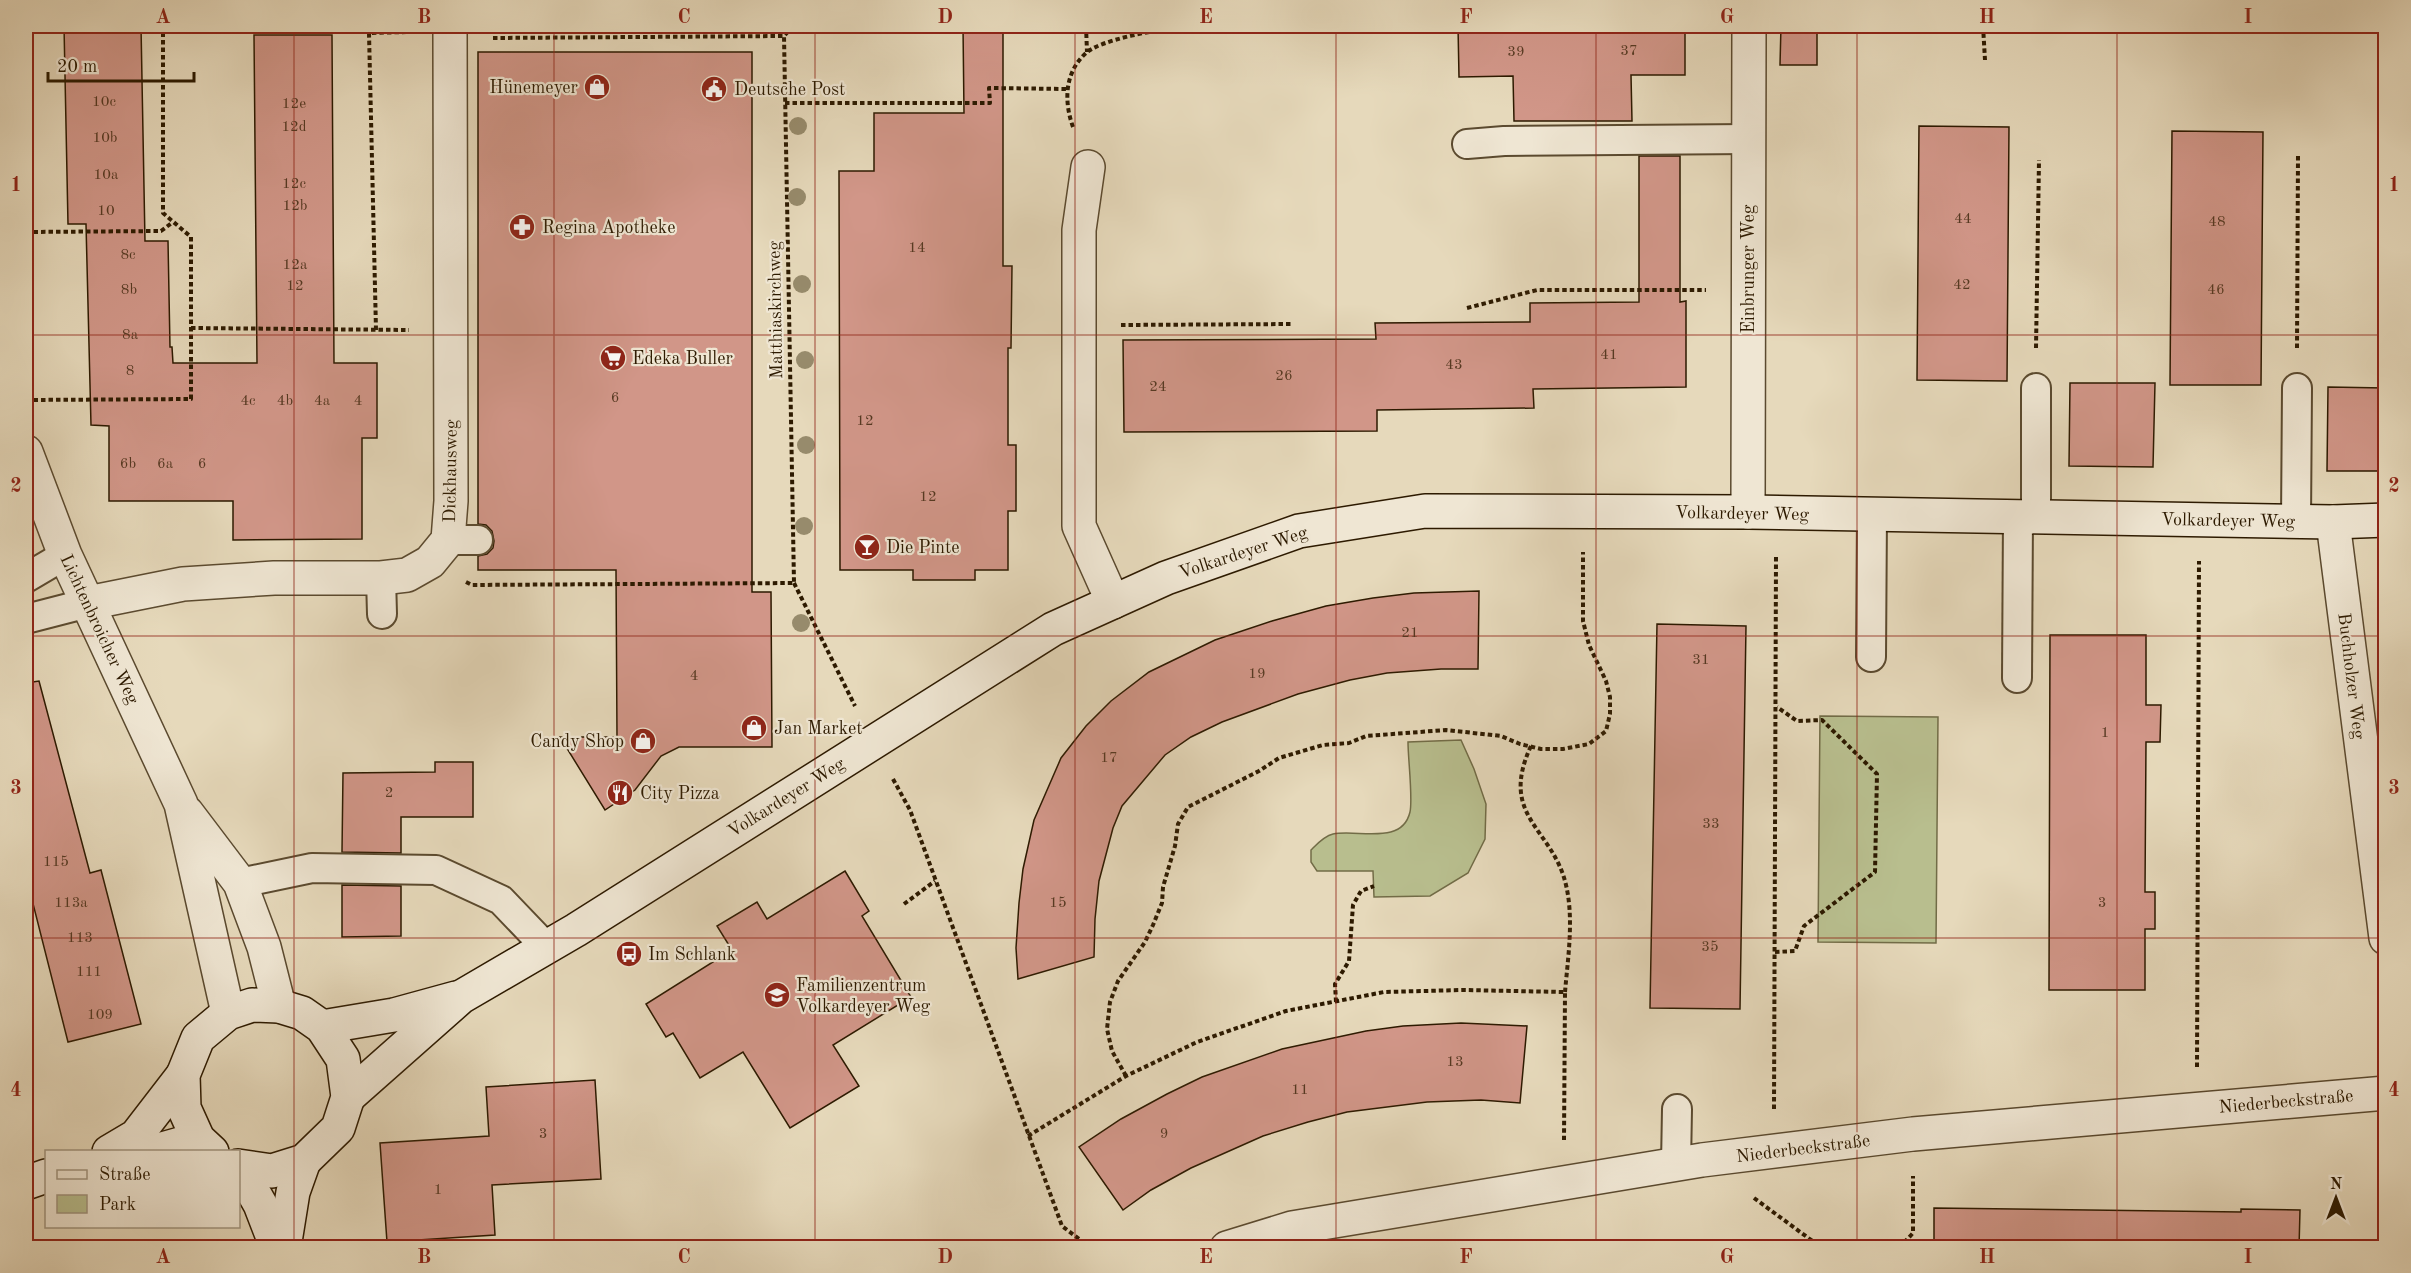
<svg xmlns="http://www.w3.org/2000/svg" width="2411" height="1273" viewBox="0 0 2411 1273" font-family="'Old Standard TT',serif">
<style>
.green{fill:#b8be8e;stroke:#726c47;stroke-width:1.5}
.building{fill:#d19688;stroke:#2d1a00;stroke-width:1.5}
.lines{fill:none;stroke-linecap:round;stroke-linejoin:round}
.lane-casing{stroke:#5b4a2f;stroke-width:32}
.street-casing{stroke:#5b4a2f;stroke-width:36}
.secondary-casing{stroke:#2d1a00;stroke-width:36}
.path{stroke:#2d1a00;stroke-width:4;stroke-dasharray:4.5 3;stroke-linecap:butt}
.lane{stroke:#efe6d3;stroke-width:28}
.street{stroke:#efe6d3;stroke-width:33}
.secondary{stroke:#efe6d3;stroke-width:33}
.tree{fill:#978b6c}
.grid{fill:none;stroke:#8f2418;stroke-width:1.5;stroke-opacity:0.55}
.labels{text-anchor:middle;stroke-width:4.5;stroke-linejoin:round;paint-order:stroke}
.number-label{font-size:15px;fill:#563922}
.poi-label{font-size:18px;fill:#2d1a00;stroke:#efe6d3;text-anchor:start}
.street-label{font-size:18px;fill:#2d1a00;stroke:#efe6d3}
.neatline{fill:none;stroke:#8f2418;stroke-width:2}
.grid-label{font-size:20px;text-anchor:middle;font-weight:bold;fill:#8f2418}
</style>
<rect width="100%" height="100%" fill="#e6d9bb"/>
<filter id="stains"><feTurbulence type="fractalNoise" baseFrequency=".00333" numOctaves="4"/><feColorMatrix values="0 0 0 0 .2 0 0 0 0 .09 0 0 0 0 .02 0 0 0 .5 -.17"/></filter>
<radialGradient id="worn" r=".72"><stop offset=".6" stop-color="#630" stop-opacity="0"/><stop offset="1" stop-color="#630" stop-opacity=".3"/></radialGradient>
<g class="green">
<polygon points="1820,716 1938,717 1936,943 1818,942"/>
<path d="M1461,740L1474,769L1486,804L1485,839L1468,873L1430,896L1374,897L1373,871H1317L1311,862V850C1317,844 1324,836 1333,834C1358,829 1402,846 1410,812C1413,798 1408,759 1408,742Z"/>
</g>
<g class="building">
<polygon points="64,26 141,26 145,241 168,241 170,347 172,347 173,363 257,363 254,35 332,35 334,363 377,363 377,438 362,438 362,539 233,540 233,501 109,501 109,426 91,425 86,224 68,224"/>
<polygon points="963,26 1003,26 1003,266 1012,266 1011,348 1008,348 1008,445 1016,445 1016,511 1008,511 1008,570 975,570 975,580 913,580 913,570 840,570 839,171 874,171 874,113 964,113"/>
<polygon points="1458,26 1685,26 1685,75 1631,75 1632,121 1514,121 1513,76 1459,77"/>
<polygon points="1781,26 1817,26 1817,65 1780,65"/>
<polygon points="478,52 752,52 752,592 771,592 772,747 679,747 661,756 635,790 605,810 560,737 617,737 616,570 478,570 478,556 487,554 493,548 494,541 492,531 486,525 478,524"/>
<polygon points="1919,126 2009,127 2007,381 1917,380"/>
<polygon points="2172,131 2263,132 2261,385 2170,385"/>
<polygon points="1639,156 1680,156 1680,302 1686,301 1686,387 1533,389 1534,408 1377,410 1377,431 1124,432 1123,340 1376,339 1375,323 1530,322 1530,303 1639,302"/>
<polygon points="2070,383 2155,383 2153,467 2069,466"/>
<polygon points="2328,387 2385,388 2385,471 2327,471"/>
<polygon points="1479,591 1478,669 1441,669 1387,673 1350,680 1298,694 1222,722 1191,737 1165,755 1122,806 1113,828 1099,881 1095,919 1094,957 1018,979 1016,948 1019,903 1023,869 1034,820 1061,758 1086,726 1111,701 1149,672 1215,640 1272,621 1326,606 1373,598 1414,593"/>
<polygon points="1657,624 1746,626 1740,1009 1650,1008"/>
<polygon points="2050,635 2146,635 2146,705 2161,705 2160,742 2146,742 2145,892 2155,892 2155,929 2145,929 2145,990 2049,990"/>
<polygon points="39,681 90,873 101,870 141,1024 68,1042 26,876 26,683"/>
<polygon points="435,762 473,762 473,817 401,817 401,853 342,852 343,773 435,772"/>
<polygon points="845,871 869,911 862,916 911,997 833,1045 859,1086 790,1128 743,1052 700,1078 673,1033 666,1037 646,1004 732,950 717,926 757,902 767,919"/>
<polygon points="342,885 401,886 401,936 342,937"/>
<polygon points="1461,1023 1527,1026 1520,1103 1481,1100 1427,1102 1347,1112 1308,1122 1263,1136 1191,1168 1151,1190 1123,1210 1079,1147 1121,1119 1167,1094 1202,1077 1282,1049 1366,1031 1403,1026"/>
<polygon points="595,1080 601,1179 492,1185 495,1235 387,1242 380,1143 489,1136 486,1087"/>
<polygon points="1934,1208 2241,1212 2241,1209 2300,1210 2299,1248 1934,1248"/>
</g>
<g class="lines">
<g class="lane-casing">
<g id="lane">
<polyline points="1467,144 1504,141 1749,139"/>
<polyline points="2036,388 2036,517"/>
<polyline points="2296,521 2297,388"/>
<polyline points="448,540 478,540"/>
<polyline points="26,578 65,555"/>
<polyline points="381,578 382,614"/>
<polyline points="26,619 88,603"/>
<polyline points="1871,657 1872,514"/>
<polyline points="2017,678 2018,516"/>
<polyline points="240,883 312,868 436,870 501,900 546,947"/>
<polyline points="1676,1164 1677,1109"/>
</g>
</g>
<g class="street-casing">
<g id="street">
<polyline points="1088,167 1079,230 1079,526 1113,602"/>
<polyline points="26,452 65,555 181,804 228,1013"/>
<polyline points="1748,512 1749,26"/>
<polyline points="2333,522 2386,938"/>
<polyline points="88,603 183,584 274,578 381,578 407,575 430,562 448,540 451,501 450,26"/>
<polyline points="187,813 240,883 264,947 279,1006"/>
<polyline points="1227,1248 1292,1228 1702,1160 1913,1134 2386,1093"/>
</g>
</g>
<g class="secondary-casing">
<g id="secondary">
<polyline points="322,1027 394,1015 456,998"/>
<polyline points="348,1097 461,997 576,930 1053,629 1166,578 1299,531 1425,511 1748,512 2333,522 2386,520"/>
<polyline points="109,1152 136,1136 183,1075"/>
<polyline points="152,1152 198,1139"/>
<polyline points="212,1152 198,1139 184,1108 183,1075 198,1038 228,1013 252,1005 279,1006 302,1013 322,1027 343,1059 348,1097 338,1128 304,1161 272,1171 238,1166"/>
<polyline points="239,1167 260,1204 277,1248"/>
<polyline points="26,1183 46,1176"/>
<polyline points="284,1248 293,1192 304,1161"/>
</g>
</g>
<g class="path">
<polyline points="1086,26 1087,52"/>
<polyline points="1983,26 1985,60"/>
<polyline points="493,38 784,36 793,26"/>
<polyline points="785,103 990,103 989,88 1067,89"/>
<path d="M1073,127C1064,102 1064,73 1086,53C1100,40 1155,30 1176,28L1415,26"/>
<polyline points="26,232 161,231 173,222"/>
<polyline points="1467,308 1537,290 1706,290"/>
<polyline points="1121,325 1293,324"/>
<polyline points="191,328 409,330"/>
<polyline points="376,330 369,33 408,32"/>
<polyline points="2036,348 2039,160"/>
<polyline points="2297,348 2298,156"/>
<polyline points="26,400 191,399 191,237 163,213 163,26"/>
<polyline points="466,582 472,585 794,583 784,36"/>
<polyline points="794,583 855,706"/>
<path d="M1531,746C1498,817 1553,828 1566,885C1574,919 1568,957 1565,992"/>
<polyline points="893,779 910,810 1062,1226 1091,1248"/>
<polyline points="904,904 935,881"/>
<polyline points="1775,952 1795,951 1804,926 1875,872 1877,774 1822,720 1797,721 1777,707"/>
<polyline points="1336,1002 1335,984 1349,961 1353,905 1361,891 1374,886"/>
<polyline points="2197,1067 2199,561"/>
<polyline points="1126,1076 1112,1051 1107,1029 1110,1002 1118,981 1145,942 1153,925 1162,903 1163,887 1175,846 1178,824 1188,807 1259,771 1279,758 1323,745 1349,743 1366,736 1446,730 1501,736 1520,744 1541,749 1563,749 1589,744 1606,731 1610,714 1610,697 1606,681 1589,645 1583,621 1583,552"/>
<polyline points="1774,1109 1776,556"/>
<polyline points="1028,1136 1126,1076 1197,1042 1286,1011 1384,992 1463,990 1565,992 1564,1140"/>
<polyline points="1754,1198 1822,1248"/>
<polyline points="1899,1248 1913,1233 1913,1176"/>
</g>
<use href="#lane" class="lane"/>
<use href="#street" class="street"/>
<use href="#secondary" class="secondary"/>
</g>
<g class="tree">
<circle cx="798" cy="126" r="9"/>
<circle cx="797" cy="197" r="9"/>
<circle cx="802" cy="284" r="9"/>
<circle cx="805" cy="360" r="9"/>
<circle cx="806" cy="445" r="9"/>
<circle cx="804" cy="526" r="9"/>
<circle cx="801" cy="623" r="9"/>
</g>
<path class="grid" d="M294,26V1248M554,26V1248M815,26V1248M1075,26V1248M1336,26V1248M1596,26V1248M1857,26V1248M2117,26V1248M26,335H2386M26,636H2386M26,938H2386"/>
<defs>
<g id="shop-disc" transform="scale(1.35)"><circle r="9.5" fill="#8f2418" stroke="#efe6d3"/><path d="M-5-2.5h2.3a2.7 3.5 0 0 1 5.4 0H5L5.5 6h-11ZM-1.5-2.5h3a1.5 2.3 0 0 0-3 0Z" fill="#fff"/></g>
<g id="civic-disc" transform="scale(1.35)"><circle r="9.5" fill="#8f2418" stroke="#efe6d3"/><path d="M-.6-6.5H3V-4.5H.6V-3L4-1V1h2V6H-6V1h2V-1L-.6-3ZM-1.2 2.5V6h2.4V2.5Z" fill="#fff"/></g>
<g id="pharmacy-disc" transform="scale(1.35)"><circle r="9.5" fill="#8f2418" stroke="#efe6d3"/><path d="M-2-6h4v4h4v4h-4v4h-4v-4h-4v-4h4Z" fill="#fff"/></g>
<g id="supermarket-disc" transform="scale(1.35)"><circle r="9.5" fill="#8f2418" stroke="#efe6d3"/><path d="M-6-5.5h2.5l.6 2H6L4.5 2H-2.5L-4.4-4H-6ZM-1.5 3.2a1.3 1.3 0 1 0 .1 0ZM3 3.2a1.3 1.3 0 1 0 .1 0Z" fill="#fff"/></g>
<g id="bar-disc" transform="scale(1.35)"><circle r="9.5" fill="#8f2418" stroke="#efe6d3"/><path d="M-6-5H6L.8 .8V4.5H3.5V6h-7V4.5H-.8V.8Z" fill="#fff"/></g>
<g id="restaurant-disc" transform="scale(1.35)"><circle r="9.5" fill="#8f2418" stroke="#efe6d3"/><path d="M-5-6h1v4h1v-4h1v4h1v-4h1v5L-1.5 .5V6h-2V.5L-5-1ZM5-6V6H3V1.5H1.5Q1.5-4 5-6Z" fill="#fff"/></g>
<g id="bus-disc" transform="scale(1.35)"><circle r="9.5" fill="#8f2418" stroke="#efe6d3"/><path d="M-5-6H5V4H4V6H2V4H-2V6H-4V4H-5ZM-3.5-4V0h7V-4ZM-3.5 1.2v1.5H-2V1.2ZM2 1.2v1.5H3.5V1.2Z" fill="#fff"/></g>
<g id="school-disc" transform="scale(1.35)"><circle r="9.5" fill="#8f2418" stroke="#efe6d3"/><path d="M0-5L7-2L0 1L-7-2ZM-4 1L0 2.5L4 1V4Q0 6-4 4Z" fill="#fff"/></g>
</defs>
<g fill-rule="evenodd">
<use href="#shop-disc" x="597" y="87"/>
<use href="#civic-disc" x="714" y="89"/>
<use href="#pharmacy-disc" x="522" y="227"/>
<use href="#supermarket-disc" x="613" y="358"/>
<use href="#bar-disc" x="867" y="547"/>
<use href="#shop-disc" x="754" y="728"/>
<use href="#shop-disc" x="643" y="741"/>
<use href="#restaurant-disc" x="620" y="793"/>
<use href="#bus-disc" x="629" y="954"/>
<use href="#school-disc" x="777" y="995"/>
</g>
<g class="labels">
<g class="number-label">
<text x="1629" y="55">37</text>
<text x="1516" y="56">39</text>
<text x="104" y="106">10c</text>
<text x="294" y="108">12e</text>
<text x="294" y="131">12d</text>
<text x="105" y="142">10b</text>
<text x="106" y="179">10a</text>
<text x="294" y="188">12c</text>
<text x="295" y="210">12b</text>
<text x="106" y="215">10</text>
<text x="1963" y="223">44</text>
<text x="2217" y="226">48</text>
<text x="917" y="252">14</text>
<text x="128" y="259">8c</text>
<text x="295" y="269">12a</text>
<text x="1962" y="289">42</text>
<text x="295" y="290">12</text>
<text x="129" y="294">8b</text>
<text x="2216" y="294">46</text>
<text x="130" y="339">8a</text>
<text x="1609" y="359">41</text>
<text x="1454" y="369">43</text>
<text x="130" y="375">8</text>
<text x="1284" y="380">26</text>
<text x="1158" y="391">24</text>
<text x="615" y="402">6</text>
<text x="248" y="405">4c</text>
<text x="285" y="405">4b</text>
<text x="322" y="405">4a</text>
<text x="358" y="405">4</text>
<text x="865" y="425">12</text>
<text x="128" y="468">6b</text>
<text x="165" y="468">6a</text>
<text x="202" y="468">6</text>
<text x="928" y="501">12</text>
<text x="1410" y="637">21</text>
<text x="1701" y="664">31</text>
<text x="1257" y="678">19</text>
<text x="694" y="680">4</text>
<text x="2105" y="737">1</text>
<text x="1109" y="762">17</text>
<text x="389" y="797">2</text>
<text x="1711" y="828">33</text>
<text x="56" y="866">115</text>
<text x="71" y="907">113a</text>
<text x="1058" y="907">15</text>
<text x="2102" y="907">3</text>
<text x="80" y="942">113</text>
<text x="1710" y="951">35</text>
<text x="89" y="976">111</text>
<text x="100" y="1019">109</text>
<text x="1455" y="1066">13</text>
<text x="1300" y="1094">11</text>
<text x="543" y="1138">3</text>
<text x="1164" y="1138">9</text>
<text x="438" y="1194">1</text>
</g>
<g class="poi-label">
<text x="578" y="93" text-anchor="end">Hünemeyer</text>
<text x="734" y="95">Deutsche Post</text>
<text x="542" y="233">Regina Apotheke</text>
<text x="632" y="364">Edeka Buller</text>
<text x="886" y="553">Die Pinte</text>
<text x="774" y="734">Jan Market</text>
<text x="624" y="747" text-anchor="end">Candy Shop</text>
<text x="640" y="799">City Pizza</text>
<text x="648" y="960">Im Schlank</text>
<text x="796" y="991">Familienzentrum<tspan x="796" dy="21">Volkardeyer Weg</tspan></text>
</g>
<g class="street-label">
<text transform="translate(1748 269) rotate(-90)" y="6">Einbrunger Weg</text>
<text transform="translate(775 310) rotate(-91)" y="6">Matthiaskirchweg</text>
<text transform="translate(450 471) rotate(-89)" y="6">Dickhausweg</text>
<text transform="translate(1742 513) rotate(1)" y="6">Volkardeyer Weg</text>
<text transform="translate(2228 520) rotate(1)" y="6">Volkardeyer Weg</text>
<text transform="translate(1243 552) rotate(-18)" y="6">Volkardeyer Weg</text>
<text transform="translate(100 629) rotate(65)" y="6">Lichtenbroicher Weg</text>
<text transform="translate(2352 676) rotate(83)" y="6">Buchholzer Weg</text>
<text transform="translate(786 797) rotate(-32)" y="6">Volkardeyer Weg</text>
<text transform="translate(2286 1101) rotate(-5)" y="6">Niederbeckstraße</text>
<text transform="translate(1803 1148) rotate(-7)" y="6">Niederbeckstraße</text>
</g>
</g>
<rect width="2411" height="1273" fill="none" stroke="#e6d9bb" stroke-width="66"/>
<rect x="45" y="1150" width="195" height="78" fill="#efe6d3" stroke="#a1947f" stroke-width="1.5"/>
<rect x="57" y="1170" width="30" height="9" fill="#efe6d3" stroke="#a1947f" stroke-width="1.5"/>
<text x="99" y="1180" font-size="18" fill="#2d1a00">Straße</text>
<rect x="57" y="1195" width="30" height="18" fill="#b8be8e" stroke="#a1947f" stroke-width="1.5"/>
<text x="99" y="1210" font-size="18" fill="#2d1a00">Park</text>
<g transform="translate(2336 1198)" stroke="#efe6d3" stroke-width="4.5" paint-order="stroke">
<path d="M0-4.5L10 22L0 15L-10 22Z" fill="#2d1a00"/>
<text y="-9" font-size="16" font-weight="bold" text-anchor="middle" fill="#2d1a00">N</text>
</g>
<path d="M48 72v9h146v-9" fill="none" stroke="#2d1a00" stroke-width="3"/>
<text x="57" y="72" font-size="18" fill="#2d1a00" stroke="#efe6d3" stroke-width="4.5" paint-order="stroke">20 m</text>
<rect x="33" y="33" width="2345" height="1207" class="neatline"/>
<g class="grid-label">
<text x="163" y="23">A</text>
<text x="424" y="23">B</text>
<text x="684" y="23">C</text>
<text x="945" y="23">D</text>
<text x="1206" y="23">E</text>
<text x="1466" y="23">F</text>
<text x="1727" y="23">G</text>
<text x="1987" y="23">H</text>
<text x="2248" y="23">I</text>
<text x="16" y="191">1</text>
<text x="2394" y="191">1</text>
<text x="16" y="492">2</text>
<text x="2394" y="492">2</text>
<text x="16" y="794">3</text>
<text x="2394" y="794">3</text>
<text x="16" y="1096">4</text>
<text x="2394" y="1096">4</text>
<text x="163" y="1263">A</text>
<text x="424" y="1263">B</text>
<text x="684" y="1263">C</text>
<text x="945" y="1263">D</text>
<text x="1206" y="1263">E</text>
<text x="1466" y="1263">F</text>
<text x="1727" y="1263">G</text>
<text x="1987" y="1263">H</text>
<text x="2248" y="1263">I</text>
</g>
<rect width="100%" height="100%" filter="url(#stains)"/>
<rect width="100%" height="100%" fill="url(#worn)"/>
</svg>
